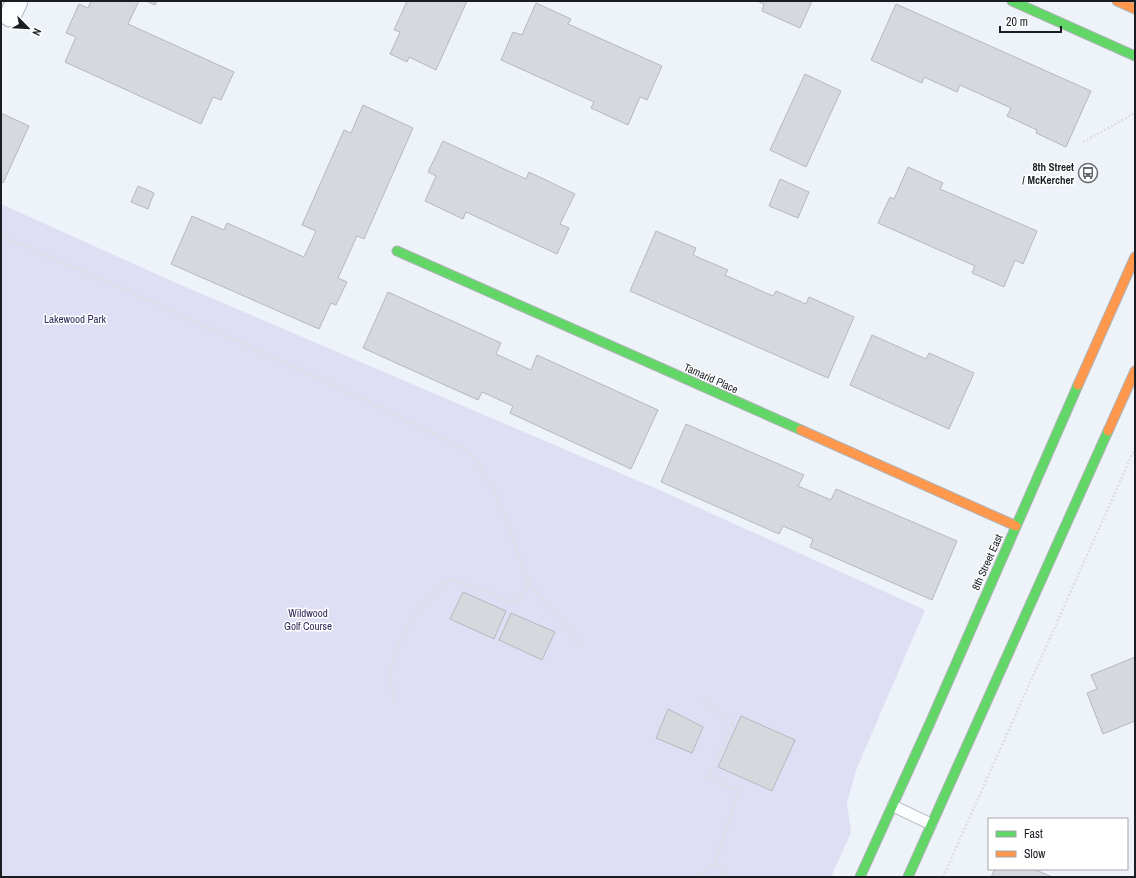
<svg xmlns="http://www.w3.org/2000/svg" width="1136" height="878" viewBox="0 0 1136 878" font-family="'Archivo Narrow',sans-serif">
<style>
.green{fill:#dedff5}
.building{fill:#d5d9de;stroke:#b5b9be}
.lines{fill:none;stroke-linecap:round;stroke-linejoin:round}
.lane-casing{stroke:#afb3b8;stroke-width:13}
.street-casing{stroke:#afb3b8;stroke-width:23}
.fast-casing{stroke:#afb3b8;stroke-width:11}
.slow-casing{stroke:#afb3b8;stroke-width:11}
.path{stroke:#dddfe1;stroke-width:2.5;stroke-dasharray:2 2;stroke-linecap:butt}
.lane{stroke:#fcfdfe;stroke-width:11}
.street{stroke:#fcfdfe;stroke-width:21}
.fast{stroke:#63d668;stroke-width:9}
.slow{stroke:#ff974d;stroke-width:9}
.labels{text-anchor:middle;stroke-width:3;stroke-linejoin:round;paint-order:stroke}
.poi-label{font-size:11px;font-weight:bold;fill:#1a1e23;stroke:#fff;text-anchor:end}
.park-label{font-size:11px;fill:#312b5b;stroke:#fff}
.street-label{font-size:11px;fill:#1a1e23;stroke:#fff}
</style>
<rect width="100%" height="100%" fill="#eef3f9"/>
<polygon class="green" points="1,204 174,282 655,488 925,610 857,768 847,802 851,833 831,877 1,877"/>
<g class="building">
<polygon points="91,1 139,1 128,24 234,72 221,100 213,97 201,124 65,62 76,37 66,33 79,4 88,8"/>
<polygon points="146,1 157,1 155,5"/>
<polygon points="407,1 467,1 436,70 409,57 407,62 390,54 400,32 394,30"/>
<polygon points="757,1 812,1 800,28 762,11 764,4"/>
<polygon points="536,3 571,19 568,24 662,66 647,100 640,97 628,125 591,108 594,102 501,60 513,32 522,35"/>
<polygon points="896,4 1091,91 1066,147 1036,133 1037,130 1007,116 1011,108 960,85 957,92 924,77 922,83 871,60"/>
<polygon points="805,74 841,91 806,167 770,150"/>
<polygon points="363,105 413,128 364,239 357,236 338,278 347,282 336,305 331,303 319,329 171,264 192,216 224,230 227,223 304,257 316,231 302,225 344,130 351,133"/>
<polygon points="1,113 29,126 3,183 1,181"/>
<polygon points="443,141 526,179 529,172 575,194 560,224 569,228 557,254 466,212 463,219 425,201 436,176 428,172"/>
<polygon points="908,167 943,183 940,189 1037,231 1023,264 1015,260 1004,287 972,273 975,266 878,223 890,197 894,199"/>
<polygon points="780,179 809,192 798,218 769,206"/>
<polygon points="138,186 154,193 148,209 131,202"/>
<polygon points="656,231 696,248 693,255 728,270 725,275 773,296 776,291 806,304 809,297 854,317 828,378 630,291"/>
<polygon points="388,292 501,343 496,354 531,370 537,355 658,410 631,469 510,413 513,406 482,392 478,400 363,348"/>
<polygon points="872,335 926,359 929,353 974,373 949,429 850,385"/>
<polygon points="686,424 804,475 798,486 831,500 836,489 957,541 932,600 810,547 813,539 783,526 779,534 661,482"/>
<polygon points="463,592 506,611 494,639 450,619"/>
<polygon points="511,613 555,632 542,660 499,640"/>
<polygon points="1135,657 1135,721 1103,734 1087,693 1097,689 1091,675"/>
<polygon points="668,709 703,727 692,753 656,738"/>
<polygon points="741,716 795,740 772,791 718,767"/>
<polygon points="995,869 1034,869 1052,877 991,877"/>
</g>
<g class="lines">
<g class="lane-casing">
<polyline id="lane" points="893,806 931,824"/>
</g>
<g class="street-casing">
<polyline id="street" points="10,16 17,1"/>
</g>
<g class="fast-casing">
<g id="fast">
<polyline points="1012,1 1135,56"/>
<polyline points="397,251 801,430"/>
<polyline points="860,877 930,723 1078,385"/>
<polyline points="908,877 1108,431"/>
</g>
</g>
<g class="slow-casing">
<g id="slow">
<polyline points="1117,1 1135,9"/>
<polyline points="1078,385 1135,257"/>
<polyline points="801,430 1016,526"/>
<polyline points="1108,431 1135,371"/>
</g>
</g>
<g class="path">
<polyline points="1083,142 1135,113"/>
<polyline points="1,232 12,241 126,290 344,390 469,451 495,491 529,582 541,598 560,618 581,646"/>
<polyline points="395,703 390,673 399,645 410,620 448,579 474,586 498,597 516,604 529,582"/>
<polyline points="716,861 728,877"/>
<polyline points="700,877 716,861 738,790 709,777 733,724 702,699"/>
<polyline points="943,877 1135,448"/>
</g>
<use href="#lane" class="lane"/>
<use href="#street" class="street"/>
<use href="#fast" class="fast"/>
<use href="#slow" class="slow"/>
</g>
<defs>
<g id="bus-ring" transform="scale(1)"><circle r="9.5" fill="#fff" stroke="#64696e" stroke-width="1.5"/><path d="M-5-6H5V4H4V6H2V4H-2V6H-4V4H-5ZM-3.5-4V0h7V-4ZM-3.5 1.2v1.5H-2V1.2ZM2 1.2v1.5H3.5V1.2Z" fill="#64696e"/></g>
</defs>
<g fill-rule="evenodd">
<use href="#bus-ring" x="1088" y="173"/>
</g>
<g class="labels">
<g class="poi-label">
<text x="1074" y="171">8th Street<tspan x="1074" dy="13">/ McKercher</tspan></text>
</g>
<g class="park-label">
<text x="75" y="323">Lakewood Park</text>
<text x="308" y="617">Wildwood<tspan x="308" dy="13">Golf Course</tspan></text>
</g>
<g class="street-label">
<text transform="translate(711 378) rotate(24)" y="4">Tamarid Place</text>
<text transform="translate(987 562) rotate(-66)" y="4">8th Street East</text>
</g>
</g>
<rect width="1136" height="878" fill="none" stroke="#1a1e23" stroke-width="4"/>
<rect x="988" y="818" width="140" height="52" fill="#ffffff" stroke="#a3a5a7"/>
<rect x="996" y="831" width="20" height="6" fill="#63d668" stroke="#a3a5a7"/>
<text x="1024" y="838" font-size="12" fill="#1a1e23">Fast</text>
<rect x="996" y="851" width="20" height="6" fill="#ff974d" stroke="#a3a5a7"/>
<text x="1024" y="858" font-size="12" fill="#1a1e23">Slow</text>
<g transform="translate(28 28) rotate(114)" stroke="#ffffff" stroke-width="3" paint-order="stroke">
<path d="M0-3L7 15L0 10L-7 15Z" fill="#1a1e23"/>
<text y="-6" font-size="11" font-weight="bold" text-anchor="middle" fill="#1a1e23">N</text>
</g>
<path d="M1000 26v6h61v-6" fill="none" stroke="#1a1e23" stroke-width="2"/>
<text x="1006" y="26" font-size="12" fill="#1a1e23" stroke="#ffffff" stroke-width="3" paint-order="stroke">20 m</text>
</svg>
